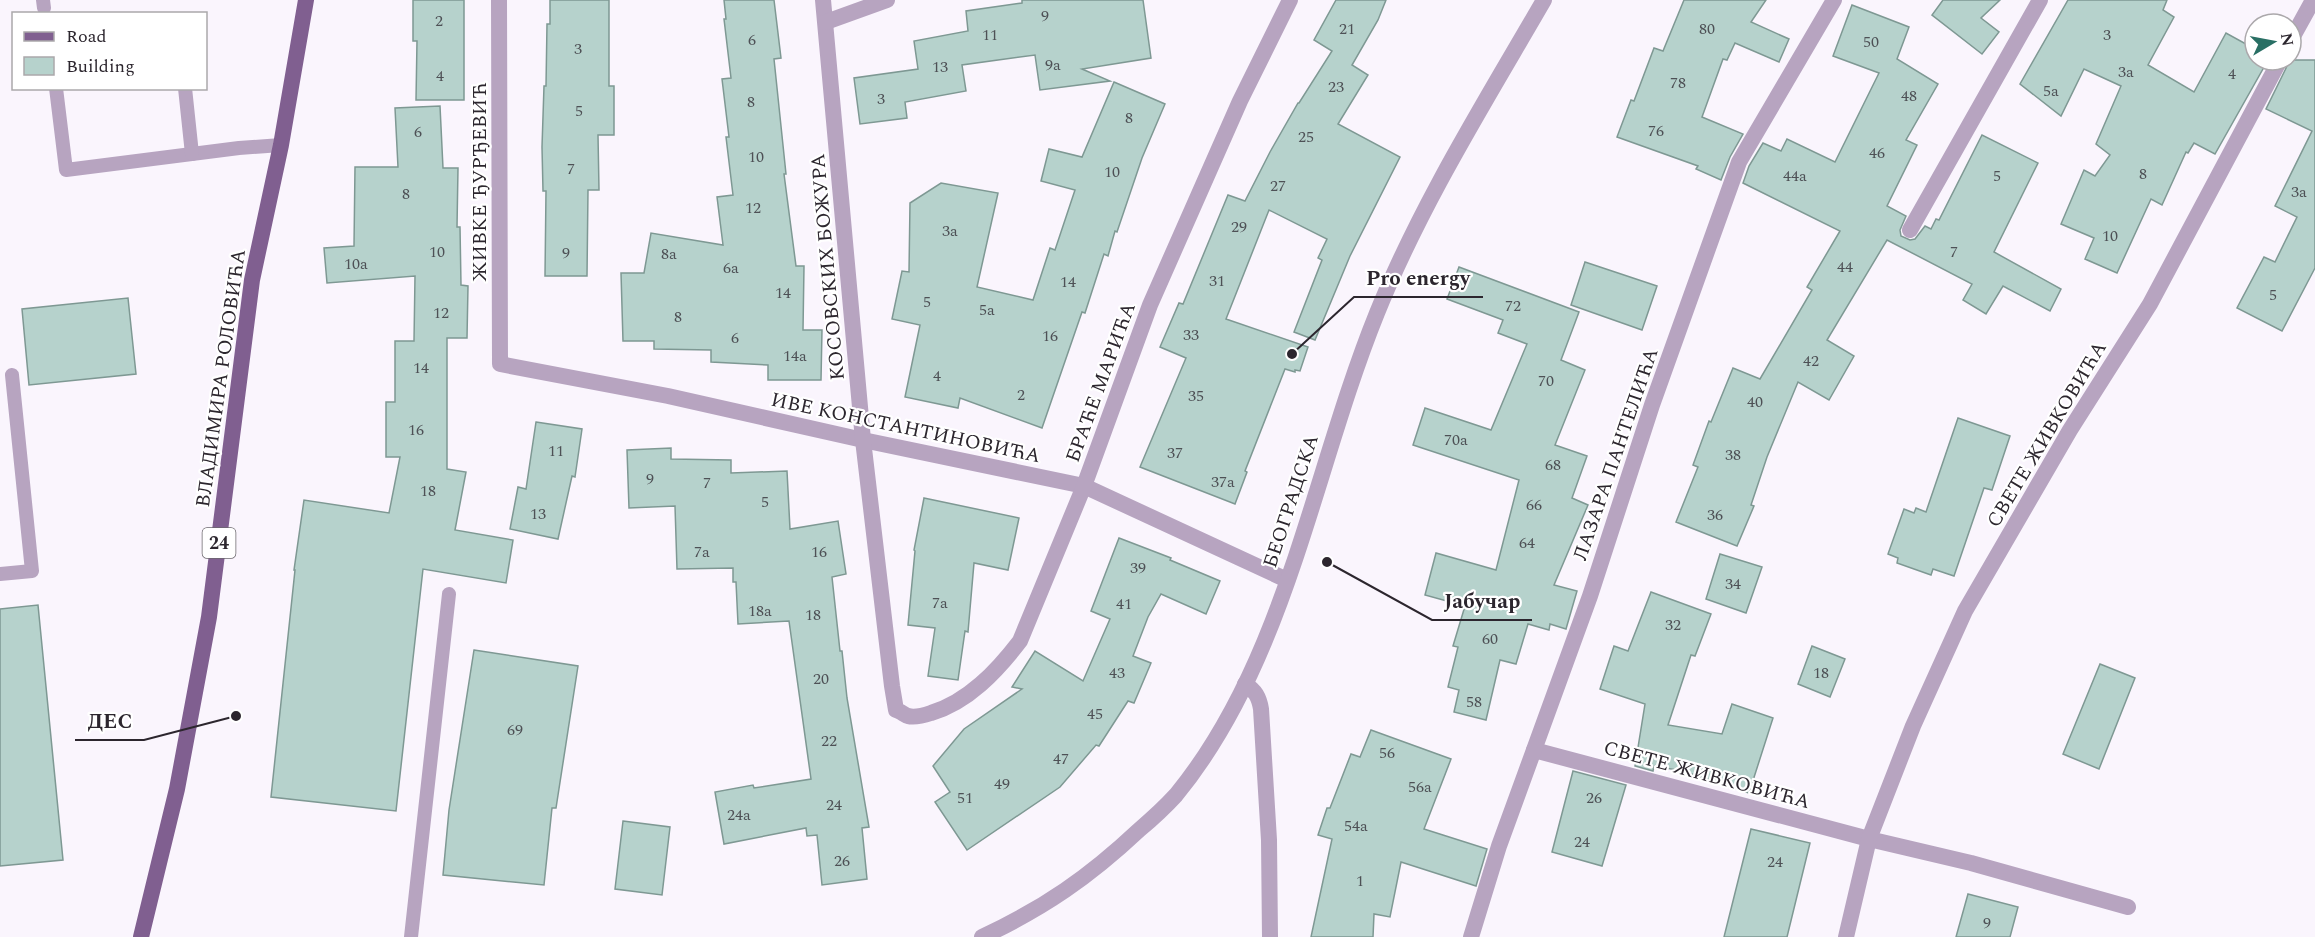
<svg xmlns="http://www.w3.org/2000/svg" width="2315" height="937" viewBox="0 0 2315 937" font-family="Spectral,serif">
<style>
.building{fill:#b6d2cc;stroke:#7e9893;stroke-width:1.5}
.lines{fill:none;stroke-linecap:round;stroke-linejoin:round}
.service{stroke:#b7a4c0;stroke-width:14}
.minor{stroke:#b7a4c0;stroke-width:16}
.tertiary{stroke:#b7a4c0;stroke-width:16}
.primary{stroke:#805f90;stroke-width:16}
.labels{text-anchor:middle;stroke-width:4.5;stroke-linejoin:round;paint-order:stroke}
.number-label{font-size:16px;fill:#4e5156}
.shield{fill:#fff;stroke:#6b676d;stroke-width:1.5}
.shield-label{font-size:18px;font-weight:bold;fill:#2c262e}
.street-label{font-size:20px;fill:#2c262e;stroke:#fff}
.leader{fill:none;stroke:#2c262e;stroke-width:2}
.callout-dot{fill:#2c262e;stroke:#fff;stroke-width:2}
.callout-label{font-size:21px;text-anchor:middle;font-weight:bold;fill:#2c262e;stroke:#fff;stroke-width:4.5;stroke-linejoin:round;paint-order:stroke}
</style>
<rect width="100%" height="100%" fill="#faf5fd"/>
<g class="building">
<polygon points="413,0 464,0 464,100 416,100 417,41 413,41"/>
<polygon points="550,0 609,0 609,86 614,86 614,135 598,135 599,190 588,190 587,276 545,276 546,191 543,191 542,147 544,86 546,86 547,24 550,24"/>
<polygon points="724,0 774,0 781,58 774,59 786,174 784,174 796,266 804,266 803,330 822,330 821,380 768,380 768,365 711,362 711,350 654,349 654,341 623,341 621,273 644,273 651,233 723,245 717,197 733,195 726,137 729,137 722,79 731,78 724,19 726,19"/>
<polygon points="1022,0 1143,0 1151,58 1082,69 1110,81 1040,90 1035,55 962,65 966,91 905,102 907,118 860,124 854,78 918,69 914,41 968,31 966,11 1022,3"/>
<polygon points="1336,0 1386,0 1378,20 1352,65 1368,75 1338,124 1400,157 1350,256 1315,340 1294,332 1322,260 1318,258 1327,239 1269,210 1226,319 1308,347 1300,371 1295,370 1295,372 1285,369 1245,471 1247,472 1235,504 1140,467 1186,358 1160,347 1179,303 1183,304 1228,195 1245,201 1270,152 1298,103 1299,103 1332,51 1314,40"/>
<polygon points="1684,0 1766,0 1751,22 1789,39 1779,62 1735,43 1727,60 1723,59 1702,117 1743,134 1730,157 1721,180 1696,169 1698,166 1617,137 1631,100 1634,101 1654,48 1663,51"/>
<polygon points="1943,0 2000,0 1981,18 1999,32 1982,54 1932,15"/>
<polygon points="2068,0 2167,0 2163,10 2174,17 2148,65 2194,92 2226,33 2255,49 2255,60 2268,60 2215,154 2194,143 2188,153 2186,152 2162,205 2151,199 2117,273 2085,259 2094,238 2061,224 2084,170 2095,176 2110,155 2096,144 2121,86 2084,69 2061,116 2020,84"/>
<polygon points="1852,5 1909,27 1897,59 1938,84 1906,140 1917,145 1887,206 1906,216 1900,230 1901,236 1910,240 1915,239 1925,226 1931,229 1936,219 1939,220 1982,135 2038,163 1994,252 2061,289 2050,311 2003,286 1986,314 1963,300 1972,284 1887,240 1827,340 1854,356 1829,400 1798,382 1767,457 1751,505 1754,506 1737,546 1676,522 1698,467 1693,465 1709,421 1711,422 1733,368 1760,379 1812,290 1807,287 1840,231 1743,183 1749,166 1763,143 1781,151 1787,139 1835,162 1879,73 1833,56"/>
<polygon points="2290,60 2315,60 2315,268 2282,331 2237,308 2264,257 2275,262 2297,217 2275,206 2312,131 2266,109"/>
<polygon points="1114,82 1165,104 1142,158 1117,232 1115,231 1108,256 1104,254 1085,313 1082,312 1042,428 960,398 958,408 905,397 920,325 892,319 902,271 909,272 910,203 941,183 998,193 977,287 1033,300 1050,248 1055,250 1075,190 1041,181 1049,149 1082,157"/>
<polygon points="440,106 443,168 458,168 457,227 460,227 461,285 468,286 467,338 447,338 447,469 466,472 455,530 513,540 506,583 423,569 396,811 271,797 295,570 294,570 304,500 389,513 400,457 386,457 386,402 395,402 395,341 414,341 415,276 327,283 324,248 354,246 355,167 398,167 395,108"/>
<polygon points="1585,262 1657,286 1642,330 1571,305"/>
<polygon points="1459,267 1579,312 1561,360 1585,370 1555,445 1587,456 1572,498 1588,505 1554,585 1577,591 1566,629 1550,624 1549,630 1528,624 1516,664 1500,660 1486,720 1454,712 1459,690 1448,687 1458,647 1453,646 1465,606 1425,595 1436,553 1496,570 1519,480 1413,445 1425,408 1491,430 1527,344 1498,333 1503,320 1447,299"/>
<polygon points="128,298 136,374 29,385 22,309"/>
<polygon points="1958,418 2010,436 1992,490 1984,488 1954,576 1933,569 1931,575 1897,563 1898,558 1888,554 1904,509 1914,513 1916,508 1926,512"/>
<polygon points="536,422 582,429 575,477 572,476 558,539 510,529 518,487 526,489"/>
<polygon points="671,448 671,459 731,460 731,473 787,471 790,529 838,521 846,574 832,577 840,651 842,651 847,698 869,827 862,828 867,879 822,885 817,835 807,836 806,828 724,844 715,792 753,785 754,788 811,779 789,621 738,624 736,582 733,582 733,568 677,569 675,506 629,508 627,450"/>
<polygon points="924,498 1019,518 1008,570 974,563 968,632 965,631 958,680 928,676 935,628 908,625 915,551 914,550"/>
<polygon points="1119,538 1171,558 1170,560 1220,581 1206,614 1161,594 1148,617 1133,656 1151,663 1134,703 1128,701 1099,746 1096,745 1060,787 967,850 935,802 950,792 933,766 964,729 1022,689 1012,687 1035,651 1083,681 1110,619 1091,611"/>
<polygon points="1720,554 1762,567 1746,613 1706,599"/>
<polygon points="1651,592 1711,614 1695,656 1691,655 1668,725 1722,734 1732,704 1773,718 1749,793 1683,771 1654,766 1653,771 1635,766 1645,704 1600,689 1614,646 1628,651"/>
<polygon points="38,605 63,860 0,866 0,609"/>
<polygon points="1812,646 1845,659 1830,697 1798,684"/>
<polygon points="474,650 578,666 556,808 552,808 544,885 443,875 449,810"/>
<polygon points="2100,664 2135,678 2099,769 2063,754"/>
<polygon points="1371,730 1451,759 1424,829 1487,849 1476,886 1401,862 1390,917 1374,914 1373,937 1311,937 1332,839 1318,835 1327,808 1330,808 1351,754 1360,757"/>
<polygon points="1573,771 1626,785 1602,866 1552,852"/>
<polygon points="623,821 670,827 662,895 615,889"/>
<polygon points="1751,829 1810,843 1787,937 1724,937"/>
<polygon points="1968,894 2018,907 2010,937 1956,937"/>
</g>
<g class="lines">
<g class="service">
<polyline points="43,0 44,8"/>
<polyline points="56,88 66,170 239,148 281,145"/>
<polyline points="185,88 192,154"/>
<polyline points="0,574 32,571 12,375"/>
<polyline points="411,937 449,594"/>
</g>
<g class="minor">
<polyline points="499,0 500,364 668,396 863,440 1084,486 1287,580"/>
<path d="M823,0L863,440L892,686L896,710C900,711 905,715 908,716C915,718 925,715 931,713C968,702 997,671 1020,641L1084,486L1150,305L1240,101L1290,0"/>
<polyline points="826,22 887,0"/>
<polyline points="2291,40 2313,0"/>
<polyline points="1910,230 2040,0"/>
<path d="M1245,684C1255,690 1259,697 1261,709L1269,840L1270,937"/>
<polyline points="1534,750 1869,839 1971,863 2128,907"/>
<polyline points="1471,937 1499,846 1590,596 1652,405 1739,162 1834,0"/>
<polyline points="1846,937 1869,839 1913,726 1965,611 2070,430 2150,304 2280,60"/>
</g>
<path class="tertiary" d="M982,937C1044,908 1089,877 1139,830C1152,819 1165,807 1176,795C1286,661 1313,471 1377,313C1421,204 1485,102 1544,0"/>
<polyline class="primary" points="141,937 177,789 209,617 252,280 281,145 306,0"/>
</g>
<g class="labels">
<g class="number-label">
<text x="1045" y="21">9</text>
<text x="439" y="26">2</text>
<text x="1347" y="34">21</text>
<text x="1707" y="34">80</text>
<text x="990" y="40">11</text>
<text x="2107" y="40">3</text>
<text x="752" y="45">6</text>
<text x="1871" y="47">50</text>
<text x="578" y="54">3</text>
<text x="1053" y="70">9a</text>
<text x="940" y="72">13</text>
<text x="2126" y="77">3a</text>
<text x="2232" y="79">4</text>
<text x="440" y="81">4</text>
<text x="1678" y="88">78</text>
<text x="1336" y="92">23</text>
<text x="2051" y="96">5a</text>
<text x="1909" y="101">48</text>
<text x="881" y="104">3</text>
<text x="751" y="107">8</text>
<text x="579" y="116">5</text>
<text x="1129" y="123">8</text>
<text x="1656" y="136">76</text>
<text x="418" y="137">6</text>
<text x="1306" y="142">25</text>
<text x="1877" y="158">46</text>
<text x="756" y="162">10</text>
<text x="571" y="174">7</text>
<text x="1112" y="177">10</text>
<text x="2143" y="179">8</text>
<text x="1795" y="181">44a</text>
<text x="1997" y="181">5</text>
<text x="1278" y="191">27</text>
<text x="2299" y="197">3a</text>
<text x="406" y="199">8</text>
<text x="753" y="213">12</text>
<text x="1239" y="232">29</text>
<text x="950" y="236">3a</text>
<text x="2110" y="241">10</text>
<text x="437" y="257">10</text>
<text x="1954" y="257">7</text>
<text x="566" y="258">9</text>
<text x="669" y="259">8a</text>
<text x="356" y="269">10a</text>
<text x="1845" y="272">44</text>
<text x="731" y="273">6a</text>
<text x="1217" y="286">31</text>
<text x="1068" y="287">14</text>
<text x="783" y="298">14</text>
<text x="2273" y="300">5</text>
<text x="927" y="307">5</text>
<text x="1513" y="311">72</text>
<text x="987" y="315">5a</text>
<text x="441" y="318">12</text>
<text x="678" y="322">8</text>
<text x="1191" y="340">33</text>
<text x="1050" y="341">16</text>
<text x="735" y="343">6</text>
<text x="795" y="361">14a</text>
<text x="1811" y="366">42</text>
<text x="421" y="373">14</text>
<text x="937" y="381">4</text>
<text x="1546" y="386">70</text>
<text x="1021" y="400">2</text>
<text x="1196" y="401">35</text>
<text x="1755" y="407">40</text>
<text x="416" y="435">16</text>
<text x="1456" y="445">70a</text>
<text x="556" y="456">11</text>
<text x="1175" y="458">37</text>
<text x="1733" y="460">38</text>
<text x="1553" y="470">68</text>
<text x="650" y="484">9</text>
<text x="1223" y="487">37a</text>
<text x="707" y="488">7</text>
<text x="428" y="496">18</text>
<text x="765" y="507">5</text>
<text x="1534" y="510">66</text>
<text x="538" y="519">13</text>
<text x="1715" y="520">36</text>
<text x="1527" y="548">64</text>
<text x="702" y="557">7a</text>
<text x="819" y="557">16</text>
<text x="1138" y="573">39</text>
<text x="1733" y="589">34</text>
<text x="940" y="608">7a</text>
<text x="1124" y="609">41</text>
<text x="760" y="616">18a</text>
<text x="813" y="620">18</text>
<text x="1673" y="630">32</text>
<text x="1490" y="644">60</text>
<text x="1117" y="678">43</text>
<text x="1821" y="678">18</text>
<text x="821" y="684">20</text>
<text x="1474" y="707">58</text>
<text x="1095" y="719">45</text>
<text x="515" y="735">69</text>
<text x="829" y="746">22</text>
<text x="1387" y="758">56</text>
<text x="1061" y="764">47</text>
<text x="1002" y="789">49</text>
<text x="1420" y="792">56a</text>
<text x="965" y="803">51</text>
<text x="1594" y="803">26</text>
<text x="834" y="810">24</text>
<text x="739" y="820">24a</text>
<text x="1356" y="831">54a</text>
<text x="1582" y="847">24</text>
<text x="842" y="866">26</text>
<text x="1775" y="867">24</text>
<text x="1360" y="886">1</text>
<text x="1987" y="928">9</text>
</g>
<rect class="shield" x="202.5" y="528" width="33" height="30" rx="4.5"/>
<g class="shield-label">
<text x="219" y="549">24</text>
</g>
<g class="street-label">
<text transform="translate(479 182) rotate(-90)" y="7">ЖИВКЕ ЂУРЂЕВИЋ</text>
<text transform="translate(827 267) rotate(-95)" y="7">КОСОВСКИХ БОЖУРА</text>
<text transform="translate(220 378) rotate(-82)" y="7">ВЛАДИМИРА РОЛОВИЋА</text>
<text transform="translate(1100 382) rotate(-70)" y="7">БРАЋЕ МАРИЋА</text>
<text transform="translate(906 427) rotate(12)" y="7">ИВЕ КОНСТАНТИНОВИЋА</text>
<text transform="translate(2046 434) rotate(-59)" y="7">СВЕТЕ ЖИВКОВИЋА</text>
<text transform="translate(1615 454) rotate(-71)" y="7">ЛАЗАРА ПАНТЕЛИЋА</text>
<text transform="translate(1290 501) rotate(-72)" y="7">БЕОГРАДСКА</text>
<text transform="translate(1707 774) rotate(15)" y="7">СВЕТЕ ЖИВКОВИЋА</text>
</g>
</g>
<path class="leader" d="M1292 354L1354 297H1483M1327 562L1432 620H1532M236 716L144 740H75"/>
<g class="callout-dot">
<circle cx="1292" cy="354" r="6"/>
<circle cx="1327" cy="562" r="6"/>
<circle cx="236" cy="716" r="6"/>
</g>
<g class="callout-label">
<text x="1418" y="285">Pro energy</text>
<text x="1482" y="608">Јабучар</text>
<text x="110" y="728">ДЕС</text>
</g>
<rect x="12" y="12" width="195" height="78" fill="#ffffff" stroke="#aba8ab" stroke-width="1.5"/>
<rect x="24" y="32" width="30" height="9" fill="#805f90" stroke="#aba8ab" stroke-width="1.5"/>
<text x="66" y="42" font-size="18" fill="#2c262e">Road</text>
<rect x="24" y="57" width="30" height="18" fill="#b6d2cc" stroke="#aba8ab" stroke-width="1.5"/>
<text x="66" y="72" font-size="18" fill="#2c262e">Building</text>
<g transform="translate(2273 42) rotate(80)"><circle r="28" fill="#ffffff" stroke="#aba8ab" stroke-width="1.5"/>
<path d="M0-4.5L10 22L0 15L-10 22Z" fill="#296f64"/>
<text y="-9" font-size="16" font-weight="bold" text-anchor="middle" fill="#2c262e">N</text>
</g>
</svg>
